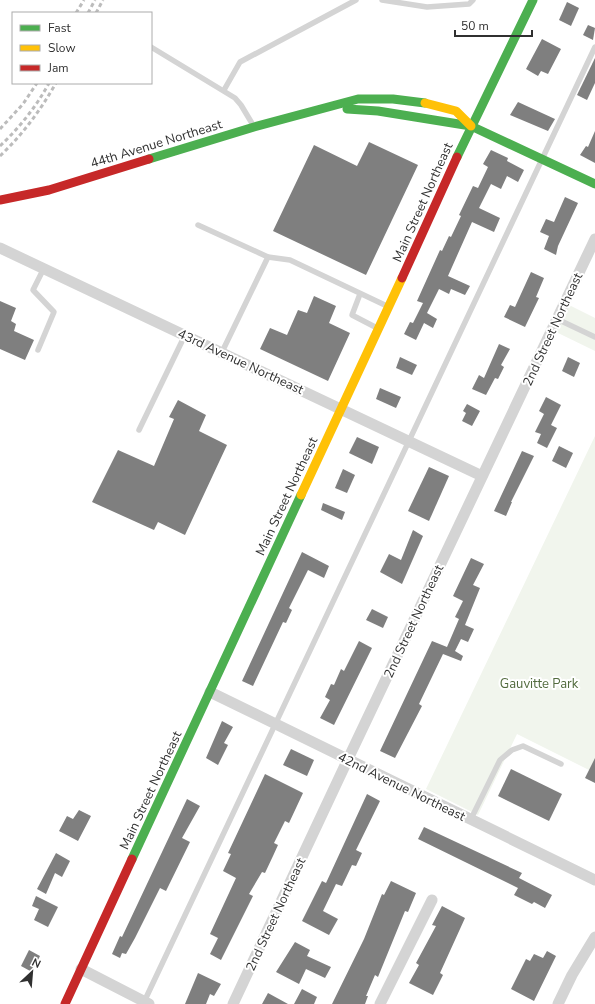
<svg xmlns="http://www.w3.org/2000/svg" width="595" height="1004" viewBox="0 0 595 1004" font-family="'Nunito Sans',sans-serif">
<style>
.green{fill:#f1f5ed}
.building{fill:#7f7f7f}
.lines{fill:none;stroke-linecap:round;stroke-linejoin:round}
.lane{stroke:#d4d4d4;stroke-width:5.5}
.street{stroke:#d4d4d4;stroke-width:11}
.fast{stroke:#4caf50;stroke-width:9}
.slow{stroke:#ffc107;stroke-width:9}
.jam{stroke:#c62828;stroke-width:9}
.rail{stroke:#bcbcbc;stroke-width:3;stroke-dasharray:4 3;stroke-linecap:butt}
.labels{text-anchor:middle;stroke-width:4;stroke-linejoin:round;paint-order:stroke}
.street-label{font-size:13px;fill:#303030;stroke:#fff}
.park-label{font-size:13px;fill:#526b3e;stroke:#fff}
</style>
<rect width="100%" height="100%" fill="#fff"/>
<g class="green">
<polygon points="569,305 595,318 595,351 556,332"/>
<polygon points="595,436 595,773 517,734 478,815 426,789"/>
</g>
<g class="building">
<polygon points="567,2 579,8 571,26 559,20"/>
<polygon points="588,25 595,28 593,40 583,35"/>
<polygon points="542,39 561,49 548,74 541,71 538,76 526,69"/>
<polygon points="595,58 595,83 587,100 577,95"/>
<polygon points="518,102 555,119 548,131 510,115"/>
<polygon points="595,131 595,163 580,155 586,146 588,147"/>
<polygon points="369,142 418,165 366,275 273,231 314,145 357,166"/>
<polygon points="491,150 508,158 507,161 524,170 518,182 507,176 501,189 491,184 479,208 500,218 494,232 472,222 448,276 470,286 465,295 451,289 449,294 439,289 427,313 437,319 433,328 424,323 416,340 404,334 410,322 413,323 423,303 417,301 440,250 442,251 449,236 451,237 461,216 459,215 473,186 478,188 488,167 483,164"/>
<polygon points="565,197 578,203 558,246 556,255 544,249 549,236 540,232 546,219 554,222"/>
<polygon points="531,272 544,278 536,297 539,298 525,327 504,317 510,305 515,307"/>
<polygon points="314,296 336,306 329,323 350,333 328,381 260,349 270,328 287,335 298,310 307,313"/>
<polygon points="0,301 16,308 11,321 16,324 14,331 34,340 25,360 0,349"/>
<polygon points="499,344 510,349 501,365 504,367 498,379 495,378 486,395 472,389 479,375 484,378"/>
<polygon points="400,357 417,365 412,375 396,368"/>
<polygon points="568,357 580,363 574,377 562,371"/>
<polygon points="380,388 401,397 396,408 376,399"/>
<polygon points="546,397 561,405 551,425 557,428 547,448 537,443 541,434 535,432 544,414 539,411"/>
<polygon points="178,400 206,415 199,431 227,445 185,535 158,522 154,530 92,502 118,450 154,466 174,419 169,417"/>
<polygon points="467,404 480,411 472,426 462,421 466,413 463,411"/>
<polygon points="357,437 379,447 372,464 349,453"/>
<polygon points="559,446 573,453 566,468 552,461"/>
<polygon points="522,451 534,456 511,502 512,502 506,516 494,511"/>
<polygon points="429,467 449,476 429,521 408,511"/>
<polygon points="343,469 355,475 347,493 335,488"/>
<polygon points="323,503 345,512 342,520 321,510"/>
<polygon points="413,530 423,536 402,584 380,572 389,554 401,560"/>
<polygon points="302,552 329,566 324,578 308,570 289,608 292,610 286,623 283,622 253,686 242,681"/>
<polygon points="471,558 484,564 473,585 480,588 465,625 474,629 468,642 461,639 455,651 463,656 461,661 443,654 419,704 422,706 395,758 380,751 432,641 447,647 459,619 455,617 463,601 453,596"/>
<polygon points="372,609 388,617 383,628 366,620"/>
<polygon points="359,641 372,648 334,725 320,718 330,700 325,697 331,684 334,685 341,669 344,671"/>
<polygon points="222,721 233,727 224,743 228,745 218,765 206,758"/>
<polygon points="291,749 314,760 307,776 283,765"/>
<polygon points="595,758 595,783 585,778"/>
<polygon points="511,769 562,794 549,821 498,796"/>
<polygon points="265,774 303,793 289,823 285,821 274,843 278,845 273,856 265,873 262,872 249,894 253,896 221,960 210,954 218,938 210,934 236,878 223,871 231,854 228,853"/>
<polygon points="367,794 380,801 356,850 362,853 356,866 352,865 342,886 336,884 323,911 338,919 329,935 302,921 322,881 326,883"/>
<polygon points="187,799 200,806 182,838 190,842 166,891 160,888 135,938 126,954 122,953 120,958 112,954 120,936 122,937"/>
<polygon points="79,810 91,816 78,841 59,831 67,816 73,819"/>
<polygon points="424,827 522,873 519,878 552,895 545,908 534,902 532,904 514,895 518,888 418,839"/>
<polygon points="56,853 70,861 62,877 55,873 46,894 37,889"/>
<polygon points="391,881 416,893 408,912 405,911 378,977 375,975 366,996 368,996 365,1004 332,1004 364,939 382,894 384,895"/>
<polygon points="36,896 58,907 48,927 34,920 39,909 32,906"/>
<polygon points="442,906 465,918 440,973 443,975 433,995 409,983 419,965 416,963 436,926 432,925"/>
<polygon points="295,942 310,950 307,956 331,967 325,978 306,969 299,984 276,972"/>
<polygon points="29,950 40,956 32,972 21,966"/>
<polygon points="547,951 556,956 534,1001 511,989 526,959 530,961 534,954 543,958"/>
<polygon points="198,973 221,984 214,996 210,994 206,1004 185,1004"/>
<polygon points="302,989 317,997 314,1004 294,1004"/>
<polygon points="268,993 288,1004 262,1004"/>
</g>
<g class="lines">
<g class="lane">
<polyline points="382,0 427,7 469,4 473,0"/>
<polyline points="151,47 235,98 241,105 253,125"/>
<polyline points="224,90 240,62 356,0"/>
<polyline points="198,225 268,257 290,260 389,307"/>
<polyline points="360,294 352,315 377,328"/>
<polyline points="557,319 595,337"/>
<polyline points="38,350 54,312 33,290 44,268"/>
<polyline points="222,352 268,257"/>
<polyline points="139,430 185,335"/>
<polyline points="471,819 500,760 512,750 523,746 561,764"/>
<polyline points="144,1002 595,47"/>
</g>
<g class="street">
<polyline points="0,248 482,476"/>
<polyline points="210,692 595,880"/>
<polyline points="81,969 149,1004"/>
<polyline points="233,1004 348,759 595,239"/>
<polyline points="380,1004 432,900"/>
<polyline points="558,1004 572,975 595,937"/>
</g>
<g class="fast">
<polyline points="347,109 378,111 471,126 595,184"/>
<polyline points="457,157 533,0"/>
<polyline points="149,159 254,127 358,99 393,99 425,103"/>
<polyline points="132,859 301,495"/>
</g>
<g class="slow">
<polyline points="425,103 456,111 471,126"/>
<polyline points="301,495 402,278"/>
</g>
<g class="jam">
<polyline points="0,200 49,190 149,159"/>
<polyline points="402,278 457,157"/>
<polyline points="65,1004 132,859"/>
</g>
<g class="rail">
<polyline points="76,13 84,0"/>
<polyline points="88,13 95,0"/>
<polyline points="96,13 103,0"/>
<polyline points="0,129 23,104 37,83"/>
<path d="M0,146C20,127 36,107 49,83"/>
<path d="M0,156C23,134 40,111 56,83"/>
</g>
</g>
<g class="labels">
<g class="street-label">
<text transform="translate(156 143) rotate(-17)" y="5">44th Avenue Northeast</text>
<text transform="translate(422 202) rotate(-66)" y="5">Main Street Northeast</text>
<text transform="translate(552 329) rotate(-65)" y="5">2nd Street Northeast</text>
<text transform="translate(241 361) rotate(25)" y="5">43rd Avenue Northeast</text>
<text transform="translate(286 496) rotate(-65)" y="5">Main Street Northeast</text>
<text transform="translate(413 621) rotate(-65)" y="5">2nd Street Northeast</text>
<text transform="translate(402 786) rotate(26)" y="5">42nd Avenue Northeast</text>
<text transform="translate(150 790) rotate(-65)" y="5">Main Street Northeast</text>
<text transform="translate(275 914) rotate(-65)" y="5">2nd Street Northeast</text>
</g>
<g class="park-label">
<text x="539" y="688">Gauvitte Park</text>
</g>
</g>
<rect x="12" y="12" width="140" height="72" fill="#ffffff" stroke="#acacac"/>
<rect x="20" y="25" width="20" height="6" fill="#4caf50" stroke="#acacac"/>
<text x="48" y="32" font-size="12" fill="#303030">Fast</text>
<rect x="20" y="45" width="20" height="6" fill="#ffc107" stroke="#acacac"/>
<text x="48" y="52" font-size="12" fill="#303030">Slow</text>
<rect x="20" y="65" width="20" height="6" fill="#c62828" stroke="#acacac"/>
<text x="48" y="72" font-size="12" fill="#303030">Jam</text>
<g transform="translate(32 972) rotate(26)" stroke="#ffffff" stroke-width="3" paint-order="stroke">
<path d="M0-3L7 15L0 10L-7 15Z" fill="#303030"/>
<text y="-6" font-size="11" font-weight="bold" text-anchor="middle" fill="#303030">N</text>
</g>
<path d="M455 30v6h77v-6" fill="none" stroke="#303030" stroke-width="2"/>
<text x="461" y="30" font-size="12" fill="#303030" stroke="#ffffff" stroke-width="3" paint-order="stroke">50 m</text>
</svg>
